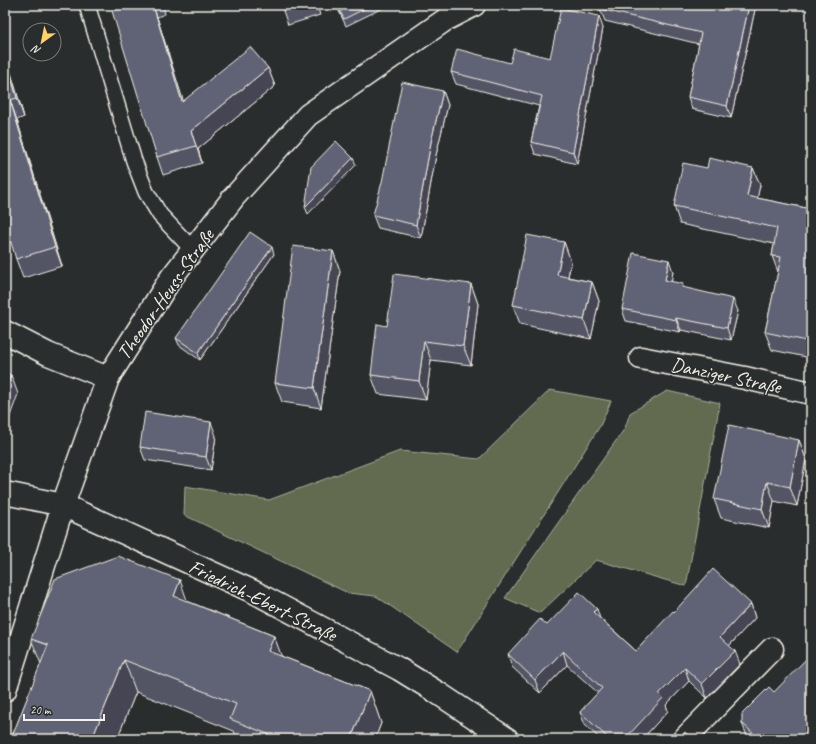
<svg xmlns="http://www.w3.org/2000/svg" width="816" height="744" viewBox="0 0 816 744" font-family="Caveat,sans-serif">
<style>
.green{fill:#626a50;stroke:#abae9c}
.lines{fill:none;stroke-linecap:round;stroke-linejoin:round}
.lane-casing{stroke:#f4f1e8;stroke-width:18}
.street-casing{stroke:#f4f1e8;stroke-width:25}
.lane{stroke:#2a2d2e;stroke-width:15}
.street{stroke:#2a2d2e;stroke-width:22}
.wall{fill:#535565;stroke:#f4f1e8}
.shaded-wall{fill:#444552;stroke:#f4f1e8}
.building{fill:#616375;stroke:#f4f1e8}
.labels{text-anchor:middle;stroke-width:3;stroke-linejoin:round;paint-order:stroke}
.street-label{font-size:20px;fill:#f4f1e8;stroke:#2a2d2e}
</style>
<rect width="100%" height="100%" fill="#2a2d2e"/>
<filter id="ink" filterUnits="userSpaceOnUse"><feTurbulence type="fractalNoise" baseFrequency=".025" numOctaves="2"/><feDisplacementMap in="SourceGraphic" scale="8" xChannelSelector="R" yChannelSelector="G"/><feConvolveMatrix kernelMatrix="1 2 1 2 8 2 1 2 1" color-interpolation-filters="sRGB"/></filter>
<g filter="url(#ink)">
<g class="green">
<polygon points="550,390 611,401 600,426 457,652 376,596 348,593 184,515 185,486 269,500 400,451 479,459"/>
<polygon points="667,391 720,403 686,586 596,560 540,613 505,598 625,428 630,413"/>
</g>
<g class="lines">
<g class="lane-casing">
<polyline id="lane" points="87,5 134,161 146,192 160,215 193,250"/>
</g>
<g class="street-casing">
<g id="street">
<polyline points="5,332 48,354 108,378"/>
<polyline points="641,358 745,378 811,393"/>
<polyline points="5,493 63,505 254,592 399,669 438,693 507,739"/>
<polyline points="5,690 63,505 108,378 171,278 234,197 308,115 445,20 474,5"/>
<polyline points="684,739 772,649"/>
</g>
</g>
<use href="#lane" class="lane"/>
<use href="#street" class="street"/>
</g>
<g class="wall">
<polygon points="121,5 163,5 165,14 157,17 183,101 268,68 275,86 198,149 202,163 163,175 157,157"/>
<polygon points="281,5 317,5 320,15 288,25"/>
<polygon points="336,5 389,5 346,26"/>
<polygon points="708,5 756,5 731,118 692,109 688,97 699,44 605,21 600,9 707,9"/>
<polygon points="603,28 577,164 535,154 531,142 539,106 456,84 451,72 550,58"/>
<polygon points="5,53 24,117 17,120 62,266 23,278 16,259"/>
<polygon points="443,91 448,105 436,155 421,238 378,228 373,215"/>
<polygon points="707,168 753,168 760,185 757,198 811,209 811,358 772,350 765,332 778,272 772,256 774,244 680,224 674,206"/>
<polygon points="564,242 571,262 568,277 592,282 599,301 591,339 520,324 513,305"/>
<polygon points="333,251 340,271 321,408 282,402 275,383"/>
<polygon points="274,254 200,360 179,345 176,338"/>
<polygon points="673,272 671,282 738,311 731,340 681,330 680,332 626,321 622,309"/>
<polygon points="471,284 478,304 471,365 431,360 426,400 378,394 371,375 387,326"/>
<polygon points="216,436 211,470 145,460 140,447"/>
<polygon points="799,440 806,459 797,506 774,501 769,528 721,518 714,499"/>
<polygon points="187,601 274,636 281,656 370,691 381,723 375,739 237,739 234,731 136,692 117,739 11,739 41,664 31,639"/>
<polygon points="751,604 755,618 729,646 740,664 707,698 689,681 666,705 668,711 642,739 600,739 585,725 580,712 598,693 567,665 540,693 512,667 508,654 547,625 600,618 636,651 674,612"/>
<polygon points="742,723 811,739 750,739 747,736"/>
</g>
<g class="shaded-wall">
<polygon points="153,5 157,17 189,119 182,102"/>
<polygon points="749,5 756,5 731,118 727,106"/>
<polygon points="599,16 603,28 577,164 573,152"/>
<polygon points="5,53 24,117 17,98 5,57"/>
<polygon points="268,68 275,86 198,149 202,163 191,131"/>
<polygon points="443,91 448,105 436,155 421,238 416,225 431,142"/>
<polygon points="10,100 17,120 62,266 55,247"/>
<polygon points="353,158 356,165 308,214 305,207"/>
<polygon points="753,168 760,185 754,214 747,196"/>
<polygon points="564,242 571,262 564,294 557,275"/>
<polygon points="272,247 274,254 200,360 198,353"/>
<polygon points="333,251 340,271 321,408 314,388"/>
<polygon points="669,260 673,272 669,293 665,280"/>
<polygon points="592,282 599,301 591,339 584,320"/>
<polygon points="471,284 478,304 471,365 463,346"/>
<polygon points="733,299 738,311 731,340 727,328"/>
<polygon points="676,318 681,330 680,332 676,320"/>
<polygon points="424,341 431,360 426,400 419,381"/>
<polygon points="11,375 18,394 5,430 5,391"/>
<polygon points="211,422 216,436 211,470 206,457"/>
<polygon points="799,440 806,459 797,506 790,487"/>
<polygon points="767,482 774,501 769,528 762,509"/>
<polygon points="180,580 191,612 174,596"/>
<polygon points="751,604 755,618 725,650 720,637"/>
<polygon points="597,609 601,622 593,612"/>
<polygon points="274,636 286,668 268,651"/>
<polygon points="563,651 567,665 540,693 535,680"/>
<polygon points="735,651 740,664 707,698 702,684"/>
<polygon points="124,660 136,692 117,739 92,739"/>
<polygon points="685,668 689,681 666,705 668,711 642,739 625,739 659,694"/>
<polygon points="370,691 381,723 375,739 351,739"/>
<polygon points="811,732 811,739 805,739"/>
</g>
<g class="building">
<polygon points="121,5 153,5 182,102 250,47 268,68 191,131 196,146 157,157 112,11 122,8"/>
<polygon points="337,5 372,5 344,19"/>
<polygon points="601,5 688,5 707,9 708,5 749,5 727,106 688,97 701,33 600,9"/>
<polygon points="561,8 599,16 573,152 531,142 542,96 451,72 457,49 510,63 514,49 550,58"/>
<polygon points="5,57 17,98 10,100 55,247 16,259 5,223"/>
<polygon points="402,82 443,91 431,142 416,225 373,215 382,182"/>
<polygon points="336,141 353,158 305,207 311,167"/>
<polygon points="709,158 753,168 747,196 811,209 811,342 765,332 781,257 772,256 777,228 674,206 683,163 707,168"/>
<polygon points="250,232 272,247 198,353 176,338"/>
<polygon points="527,235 564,242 557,275 592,282 584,320 513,305"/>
<polygon points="293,246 333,251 314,388 275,383"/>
<polygon points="633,253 669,260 665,280 683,284 682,287 733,299 727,328 676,318 676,320 622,309"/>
<polygon points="394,274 471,284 463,346 424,341 419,381 371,375 377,324 387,326"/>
<polygon points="5,373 11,375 5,391"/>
<polygon points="145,412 211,422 206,457 140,447"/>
<polygon points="729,425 799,440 790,487 767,482 762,509 714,499"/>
<polygon points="118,556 180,580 174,596 274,636 268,651 370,691 351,739 280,739 230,719 236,704 124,660 92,739 11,739 48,645 31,639 55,579"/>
<polygon points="713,569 751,604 720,637 735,651 702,684 685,668 659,694 663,698 625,739 609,739 580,712 602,688 563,651 535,680 508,654 540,619 547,625 579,592 597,609 593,612 636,651 673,611 674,612"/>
<polygon points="811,654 811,732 805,739 759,739 742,723 742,714 769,687 774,692"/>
<polygon points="685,732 691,739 678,739"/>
</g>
</g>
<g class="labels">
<g class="street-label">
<text transform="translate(165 294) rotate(-55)" y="7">Theodor-Heuss-Straße</text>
<text transform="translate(726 375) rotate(12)" y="7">Danziger Straße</text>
<text transform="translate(263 600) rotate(26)" y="7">Friedrich-Ebert-Straße</text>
</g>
</g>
<rect width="816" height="744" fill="none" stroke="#2a2d2e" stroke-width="20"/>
<rect x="10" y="10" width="796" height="724" fill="none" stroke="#f4f1e8" stroke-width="1.5" filter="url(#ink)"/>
<g transform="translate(42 42) rotate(213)"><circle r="19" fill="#2a2d2e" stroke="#7b7b78"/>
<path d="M0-3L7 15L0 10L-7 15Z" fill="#ffd166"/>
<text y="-6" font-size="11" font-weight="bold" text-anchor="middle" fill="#f4f1e8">N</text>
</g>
<path d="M24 714v6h80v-6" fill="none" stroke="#f4f1e8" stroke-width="2"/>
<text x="30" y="714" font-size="12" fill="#f4f1e8" stroke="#2a2d2e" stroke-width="3" paint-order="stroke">20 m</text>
</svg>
